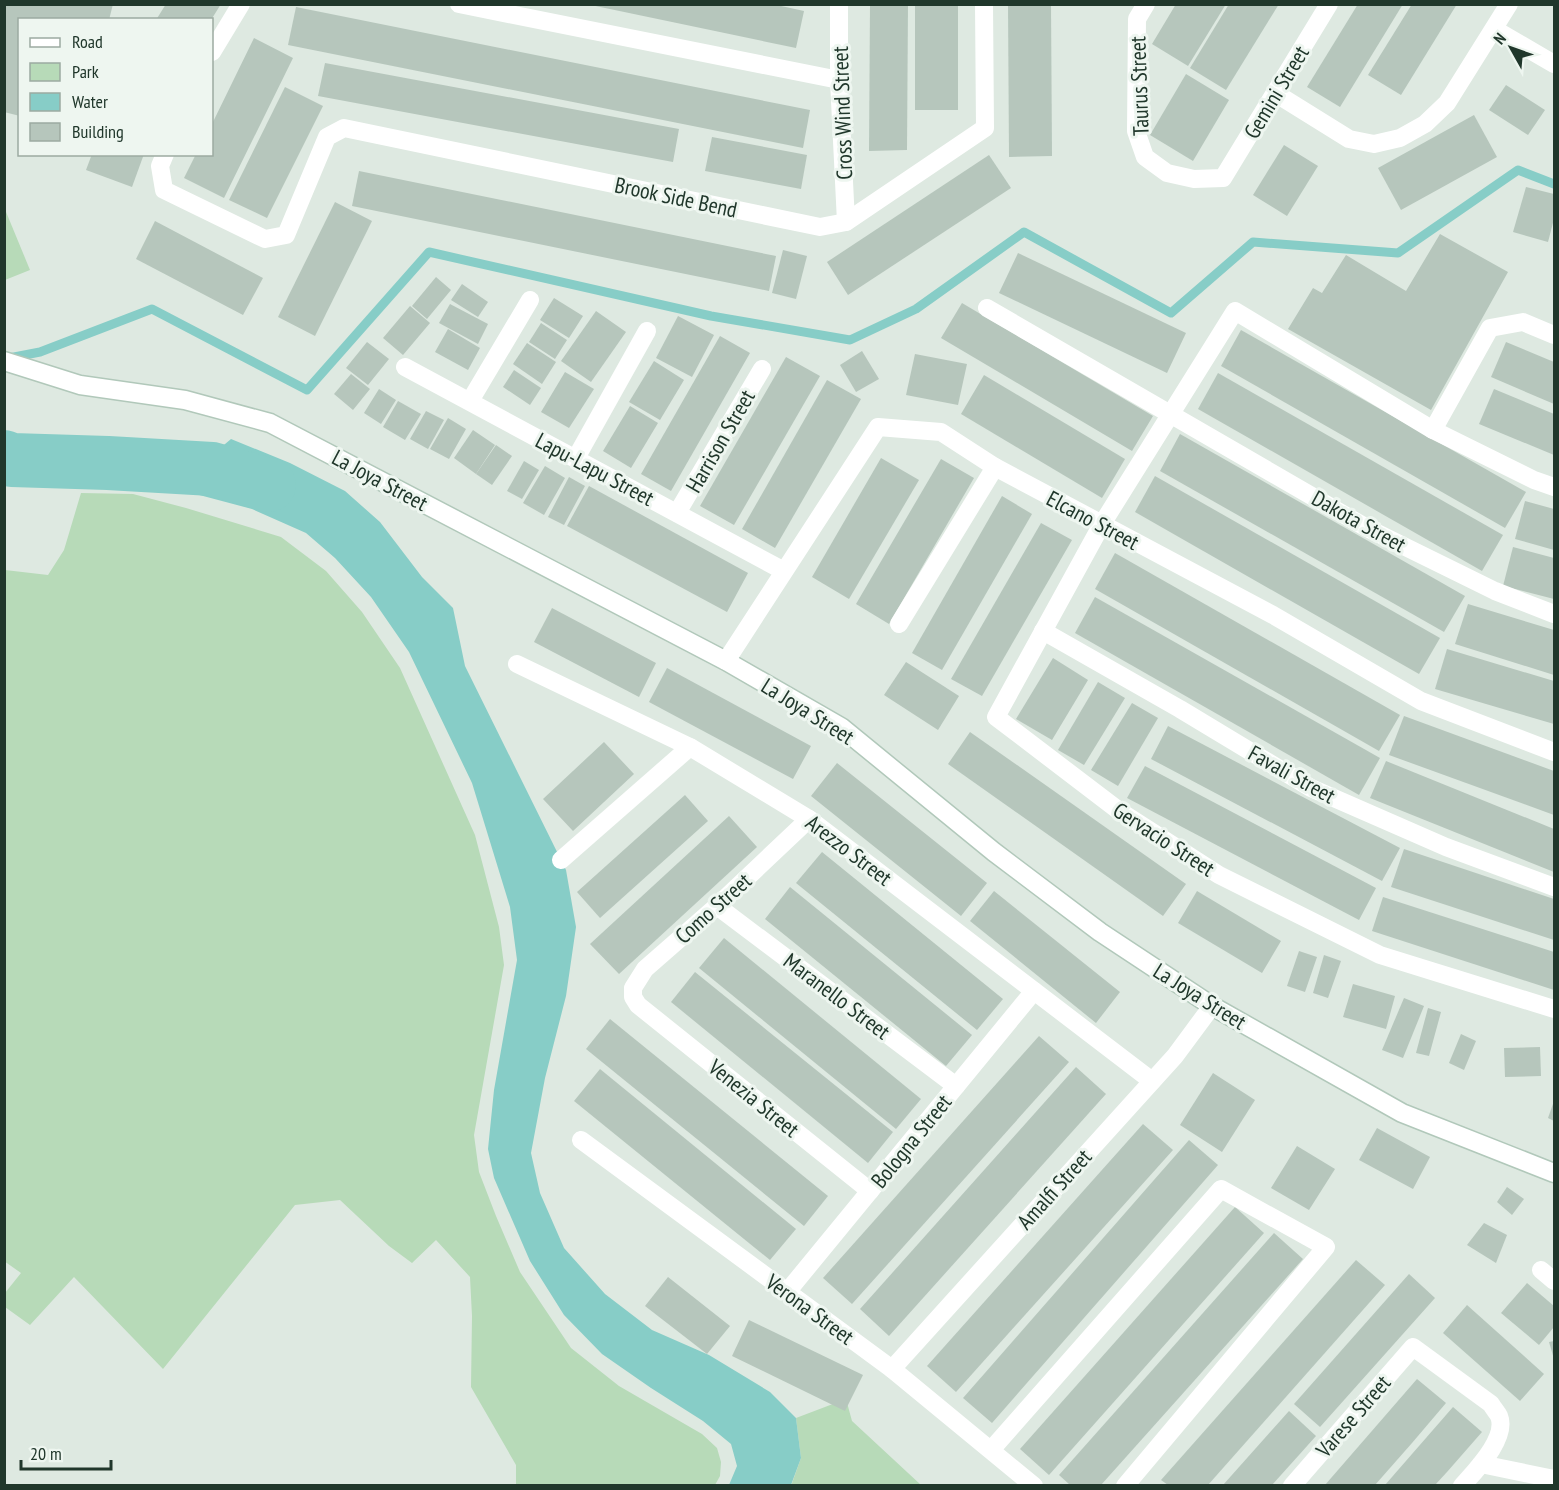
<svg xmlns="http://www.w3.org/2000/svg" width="1559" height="1490" viewBox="0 0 1559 1490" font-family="'PT Sans Narrow',sans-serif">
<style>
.green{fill:#b7dab8}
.water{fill:#87cdc7}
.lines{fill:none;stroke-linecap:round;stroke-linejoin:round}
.stream{stroke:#87cdc7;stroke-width:9}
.river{stroke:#87cdc7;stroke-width:54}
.building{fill:#b6c6bc}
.secondary-casing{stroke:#b1c8ba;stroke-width:21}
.street{stroke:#fff;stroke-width:18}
.secondary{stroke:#fff;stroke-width:18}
.labels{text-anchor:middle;stroke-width:6;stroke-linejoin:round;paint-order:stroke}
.street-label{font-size:22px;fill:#20372b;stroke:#eef6f0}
</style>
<rect width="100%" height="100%" fill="#dee9e1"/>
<g class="green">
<polygon points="4,207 30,270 5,280 4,280"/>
<polygon points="81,493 133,494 186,508 281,537 326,571 362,612 400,668 475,835 499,927 504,965 474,1135 479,1172 496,1216 520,1272 571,1348 619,1386 702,1434 717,1448 721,1462 720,1476 715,1485 516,1485 516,1465 471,1387 472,1316 470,1277 436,1240 412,1263 389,1246 340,1200 295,1205 163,1369 74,1277 30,1325 5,1307 5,1293 21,1273 4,1261 5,570 48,575 64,550"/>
<polygon points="846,1399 852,1421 921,1485 791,1486 801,1458 796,1418"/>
</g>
<polygon class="water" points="231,439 290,463 345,491 380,522 422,577 453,608 465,666 566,870 576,927 566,996 545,1078 531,1153 540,1193 564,1248 605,1294 652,1330 709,1355 770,1392 796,1418 801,1458 791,1485 729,1485 737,1466 731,1444 703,1421 651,1388 602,1354 564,1315 530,1261 494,1178 488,1149 494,1090 517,960 510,907 472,783 409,652 371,597 335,558 306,533 252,509 173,488"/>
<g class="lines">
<polyline class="stream" points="9,358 40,352 152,309 307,390 429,252 711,316 850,340 916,309 1024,232 1171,313 1253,242 1398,253 1518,170 1554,184"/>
<polyline class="river" points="4,457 12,460 108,463 212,469 269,485"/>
</g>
<g class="building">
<polygon points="4,4 113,4 109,20 20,20 20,116 4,112"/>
<polygon points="166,4 221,4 211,20 156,20"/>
<polygon points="586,4 772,4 804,11 796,48"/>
<polygon points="870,4 908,4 907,150 869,151"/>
<polygon points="1008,4 1051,4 1052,156 1009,157"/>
<polygon points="1176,4 1226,4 1188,66 1152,44"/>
<polygon points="1229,4 1279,4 1226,90 1190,68"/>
<polygon points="1358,4 1403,4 1340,107 1307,87"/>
<polygon points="1412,4 1457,4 1401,95 1368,75"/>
<rect x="915" y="5" width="43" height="105"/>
<polygon points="296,7 810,110 803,148 288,45"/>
<polygon points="254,38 293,58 224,198 184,178 196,154 212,154 212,124"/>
<polygon points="325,63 679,129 673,162 318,96"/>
<polygon points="1186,74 1229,100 1193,161 1150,135"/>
<polygon points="1506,85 1545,110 1528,135 1489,110"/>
<polygon points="285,87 323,106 267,218 229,200"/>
<polygon points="1474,115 1497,157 1401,210 1378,168"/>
<polygon points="712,137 807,155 801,189 705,171"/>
<polygon points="1284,145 1318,166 1287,216 1253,195"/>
<polygon points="92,154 144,154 132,187 86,170"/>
<polygon points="989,155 1011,188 848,295 827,262"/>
<polygon points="359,171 776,256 769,291 352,206"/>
<polygon points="1526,187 1554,194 1554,219 1548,242 1513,232"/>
<polygon points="335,202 372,221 315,336 278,317"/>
<polygon points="155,221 263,278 243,315 136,259"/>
<polygon points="1440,234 1508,272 1431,410 1288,329 1313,288 1322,293 1346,255 1406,291"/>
<polygon points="783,250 807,256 796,299 772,293"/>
<polygon points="1018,253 1186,333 1167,373 999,293"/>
<polygon points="436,277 451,290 427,319 412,306"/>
<polygon points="462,284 488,302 478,317 451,300"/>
<polygon points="554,298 583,316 569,338 540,320"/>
<polygon points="962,303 1153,416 1132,451 941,338"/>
<polygon points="450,304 488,324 478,344 439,323"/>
<polygon points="410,306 430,323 403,355 383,338"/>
<polygon points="596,311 626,332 591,382 561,361"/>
<polygon points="678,316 714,335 692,377 656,358"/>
<polygon points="541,323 567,340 555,359 529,342"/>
<polygon points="448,329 480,348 468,370 435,352"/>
<polygon points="1241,330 1526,492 1505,528 1221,366"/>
<polygon points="720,336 750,353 671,491 641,474"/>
<polygon points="367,342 389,359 368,385 346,368"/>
<polygon points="1506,342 1554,362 1554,404 1491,377"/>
<polygon points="527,343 556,362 542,384 513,364"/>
<polygon points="862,351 879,379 856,392 840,365"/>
<polygon points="915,354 967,364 958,405 906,395"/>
<polygon points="786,357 820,376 734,525 700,506"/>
<polygon points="654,361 684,380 660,420 629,402"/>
<polygon points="514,370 541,388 530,405 503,387"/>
<polygon points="565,372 594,389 569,428 541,412"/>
<polygon points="1218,373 1503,535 1482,571 1198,409"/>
<polygon points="351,374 370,389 353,410 334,394"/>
<polygon points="984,375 1125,459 1102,498 961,414"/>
<polygon points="827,380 861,399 775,548 742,529"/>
<polygon points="379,389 396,400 381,424 364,413"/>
<polygon points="1494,389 1554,414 1554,455 1479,424"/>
<polygon points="398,401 421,414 405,440 383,427"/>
<polygon points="630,406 658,423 631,468 603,451"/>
<polygon points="426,411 444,420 428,449 410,439"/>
<polygon points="448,418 466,429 449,459 430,449"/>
<polygon points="473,430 495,445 476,474 454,458"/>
<polygon points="1180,434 1465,596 1444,632 1160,471"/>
<polygon points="496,445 512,456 492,485 476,474"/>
<polygon points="881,458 919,480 849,599 812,577"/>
<polygon points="941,459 974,478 889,624 856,604"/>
<polygon points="524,461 539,470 522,499 507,491"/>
<polygon points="545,466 565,478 544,515 523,503"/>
<polygon points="1155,476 1440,638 1419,674 1135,512"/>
<polygon points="569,477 585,486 564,525 548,517"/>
<polygon points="589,486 748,573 727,612 567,526"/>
<polygon points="1002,496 1032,514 942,670 912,653"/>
<polygon points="1525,501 1554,509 1554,550 1515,539"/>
<polygon points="1041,523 1072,540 982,696 951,679"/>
<polygon points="1513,547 1554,558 1554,599 1503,586"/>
<polygon points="1115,553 1400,715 1379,751 1095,589"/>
<polygon points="1095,597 1380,758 1359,795 1075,633"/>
<polygon points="1468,604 1554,630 1554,675 1455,644"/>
<polygon points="552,608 656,663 639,697 534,642"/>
<polygon points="1447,649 1554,681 1554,724 1435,689"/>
<polygon points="1053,658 1088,680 1052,740 1016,719"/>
<polygon points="906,662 959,696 938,730 884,695"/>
<polygon points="667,668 811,746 793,779 649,702"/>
<polygon points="1098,682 1125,698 1084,765 1058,750"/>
<polygon points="1132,703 1158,718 1118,786 1091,770"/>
<polygon points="1404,716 1554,771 1554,815 1389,755"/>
<polygon points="1168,726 1400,848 1382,881 1151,759"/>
<polygon points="970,732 1186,884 1163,916 948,764"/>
<polygon points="604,742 634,774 573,831 543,799"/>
<polygon points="1386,761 1554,829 1554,872 1370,798"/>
<polygon points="837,763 987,883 961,916 811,796"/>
<polygon points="1145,766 1376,888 1359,920 1127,798"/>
<polygon points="685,795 708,821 600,918 577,892"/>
<polygon points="729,816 757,847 619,974 590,944"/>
<polygon points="1404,849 1554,899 1554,940 1391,887"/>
<polygon points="822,852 1003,999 977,1030 796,883"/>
<polygon points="790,887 972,1035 946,1066 765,919"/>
<polygon points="994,891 1120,992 1096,1023 970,921"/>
<polygon points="1197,891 1281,941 1262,973 1178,923"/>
<polygon points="1383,897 1554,952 1554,990 1372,931"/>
<polygon points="724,938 921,1099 896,1129 699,968"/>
<polygon points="1299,951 1317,957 1305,992 1287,986"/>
<polygon points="1324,955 1341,961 1328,998 1313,993"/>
<polygon points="695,972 893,1132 868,1163 671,1002"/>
<polygon points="1353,984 1395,996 1386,1029 1343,1017"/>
<polygon points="1404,998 1424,1006 1403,1058 1382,1050"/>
<polygon points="1428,1008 1441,1012 1429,1056 1416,1053"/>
<polygon points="610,1019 828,1196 804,1226 586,1049"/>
<polygon points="1461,1034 1476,1041 1464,1070 1449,1063"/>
<polygon points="1039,1036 1069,1062 852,1304 823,1278"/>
<polygon points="1540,1047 1541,1076 1505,1077 1504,1048"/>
<polygon points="1076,1067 1106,1094 889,1336 860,1309"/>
<polygon points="600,1069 796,1229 770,1260 574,1101"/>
<polygon points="1213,1073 1255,1100 1222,1152 1180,1125"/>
<polygon points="1554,1101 1554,1121 1548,1118"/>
<polygon points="1143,1124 1173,1150 956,1392 927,1366"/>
<polygon points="1377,1128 1430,1157 1413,1189 1359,1160"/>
<polygon points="1189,1140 1218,1165 992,1423 963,1398"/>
<polygon points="1297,1146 1335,1169 1309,1210 1271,1188"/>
<polygon points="1507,1187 1524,1199 1512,1215 1497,1202"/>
<polygon points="1235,1207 1264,1233 1049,1475 1020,1449"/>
<polygon points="1484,1223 1507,1235 1496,1263 1467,1245"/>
<polygon points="1274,1233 1303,1259 1101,1485 1070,1485 1059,1475"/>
<polygon points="1356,1260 1385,1285 1208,1485 1168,1485 1161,1480"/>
<polygon points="1409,1274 1435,1298 1320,1427 1294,1404"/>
<polygon points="668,1277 730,1326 707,1354 645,1306"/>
<polygon points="1527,1283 1554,1306 1554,1327 1539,1345 1501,1313"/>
<polygon points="1467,1305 1544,1374 1520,1401 1443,1333"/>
<polygon points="749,1320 863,1375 845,1411 732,1356"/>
<polygon points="1554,1341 1554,1359 1549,1342"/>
<polygon points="1417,1379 1446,1403 1412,1443 1375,1485 1325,1485"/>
<polygon points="1453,1407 1482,1432 1447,1472 1435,1485 1385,1485"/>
<polygon points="1289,1411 1316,1436 1299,1455 1272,1485 1223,1485"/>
</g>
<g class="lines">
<g class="secondary-casing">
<polyline id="secondary" points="4,361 80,385 185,400 270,423 726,661 841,727 994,852 1100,932 1212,1006 1402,1113 1554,1173"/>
</g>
<g class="street">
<polyline points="459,4 839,80"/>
<polyline points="839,4 839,80 846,222"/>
<polyline points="1146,4 1137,19 1136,131 1145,157 1167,173 1194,179 1223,178 1329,4"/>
<polyline points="1494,29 1554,64"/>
<polyline points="212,52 241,4"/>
<polyline points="1275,93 1349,139 1374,144 1400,138 1425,124 1447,103 1509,4"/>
<polyline points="165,154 160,166 164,190 265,239 286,235 327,137 344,128 820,227 846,222 985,128 984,4"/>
<polyline points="987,308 1367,528 1495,591 1554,614"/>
<polyline points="405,367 784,571"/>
<polyline points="470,401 530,300"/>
<polyline points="1433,430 1490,328 1523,322 1554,335"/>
<polyline points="576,458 647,331"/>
<polyline points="1554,487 1534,480 1433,430 1235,311 1102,524 996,717 1118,810 1219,875 1380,955 1554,1009"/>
<polyline points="677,513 762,369"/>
<polyline points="899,624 995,467"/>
<polyline points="1043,631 1180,709 1311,788 1446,847 1554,887"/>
<polyline points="726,661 878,427 941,432 995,467 1273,615 1421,701 1554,752"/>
<polyline points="517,664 690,747 809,819 1152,1081"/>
<polyline points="809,819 717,906 645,969 633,988 633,997 638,1005 870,1191"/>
<polyline points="561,860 690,747"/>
<polyline points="717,906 956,1086"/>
<polyline points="581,1140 892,1369 1034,1486"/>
<polyline points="1541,1270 1554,1281"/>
<polyline points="787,1292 1034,991"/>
<polyline points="892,1369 1175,1056 1212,1006"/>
<polyline points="991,1450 1221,1189 1326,1247 1125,1486"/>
<polyline points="1481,1464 1554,1479"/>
<path d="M1292,1486L1413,1347L1491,1404C1493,1408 1497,1412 1499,1416C1508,1438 1475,1471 1462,1486"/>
</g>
<use href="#secondary" class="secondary"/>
</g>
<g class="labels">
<g class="street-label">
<text transform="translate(1139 86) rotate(-92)" y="8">Taurus Street</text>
<text transform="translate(1276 92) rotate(-59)" y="8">Gemini Street</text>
<text transform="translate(842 113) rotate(-92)" y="8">Cross Wind Street</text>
<text transform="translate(676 197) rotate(12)" y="8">Brook Side Bend</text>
<text transform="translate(720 441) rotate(-60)" y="8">Harrison Street</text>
<text transform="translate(595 469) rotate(28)" y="8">Lapu-Lapu Street</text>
<text transform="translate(380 480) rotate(28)" y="8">La Joya Street</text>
<text transform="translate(1093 520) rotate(28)" y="8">Elcano Street</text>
<text transform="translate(1359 521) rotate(29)" y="8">Dakota Street</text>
<text transform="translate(808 711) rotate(32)" y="8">La Joya Street</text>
<text transform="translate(1292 774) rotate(29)" y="8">Favali Street</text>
<text transform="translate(1164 839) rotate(33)" y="8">Gervacio Street</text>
<text transform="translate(849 850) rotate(37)" y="8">Arezzo Street</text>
<text transform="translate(713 908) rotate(-42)" y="8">Como Street</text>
<text transform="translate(837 996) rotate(37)" y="8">Maranello Street</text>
<text transform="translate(1200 996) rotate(32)" y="8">La Joya Street</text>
<text transform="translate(754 1098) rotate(39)" y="8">Venezia Street</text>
<text transform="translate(911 1141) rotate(-51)" y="8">Bologna Street</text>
<text transform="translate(1054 1189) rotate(-48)" y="8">Amalfi Street</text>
<text transform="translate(810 1309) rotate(36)" y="8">Verona Street</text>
<text transform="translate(1353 1416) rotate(-49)" y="8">Varese Street</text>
</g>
</g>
<rect width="1559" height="1490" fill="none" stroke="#20372b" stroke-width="12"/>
<rect x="18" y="18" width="195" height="138" fill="#eef6f0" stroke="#9caaa1" stroke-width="1.5"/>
<rect x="30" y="38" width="30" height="9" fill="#ffffff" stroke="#9caaa1" stroke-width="1.5"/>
<text x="72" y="48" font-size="18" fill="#20372b">Road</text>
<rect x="30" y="63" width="30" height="18" fill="#b7dab8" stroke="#9caaa1" stroke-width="1.5"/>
<text x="72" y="78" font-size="18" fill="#20372b">Park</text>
<rect x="30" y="93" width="30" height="18" fill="#87cdc7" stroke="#9caaa1" stroke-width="1.5"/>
<text x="72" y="108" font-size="18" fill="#20372b">Water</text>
<rect x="30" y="123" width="30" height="18" fill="#b6c6bc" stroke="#9caaa1" stroke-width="1.5"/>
<text x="72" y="138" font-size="18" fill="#20372b">Building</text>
<g transform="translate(1511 48) rotate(310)" stroke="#eef6f0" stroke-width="4.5" paint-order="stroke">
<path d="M0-4.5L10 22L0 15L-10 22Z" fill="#20372b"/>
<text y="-9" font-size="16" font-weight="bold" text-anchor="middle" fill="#20372b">N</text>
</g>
<path d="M21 1460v9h90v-9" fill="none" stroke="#20372b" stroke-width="3"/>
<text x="30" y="1460" font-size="18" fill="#20372b" stroke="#eef6f0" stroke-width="4.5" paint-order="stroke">20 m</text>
</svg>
